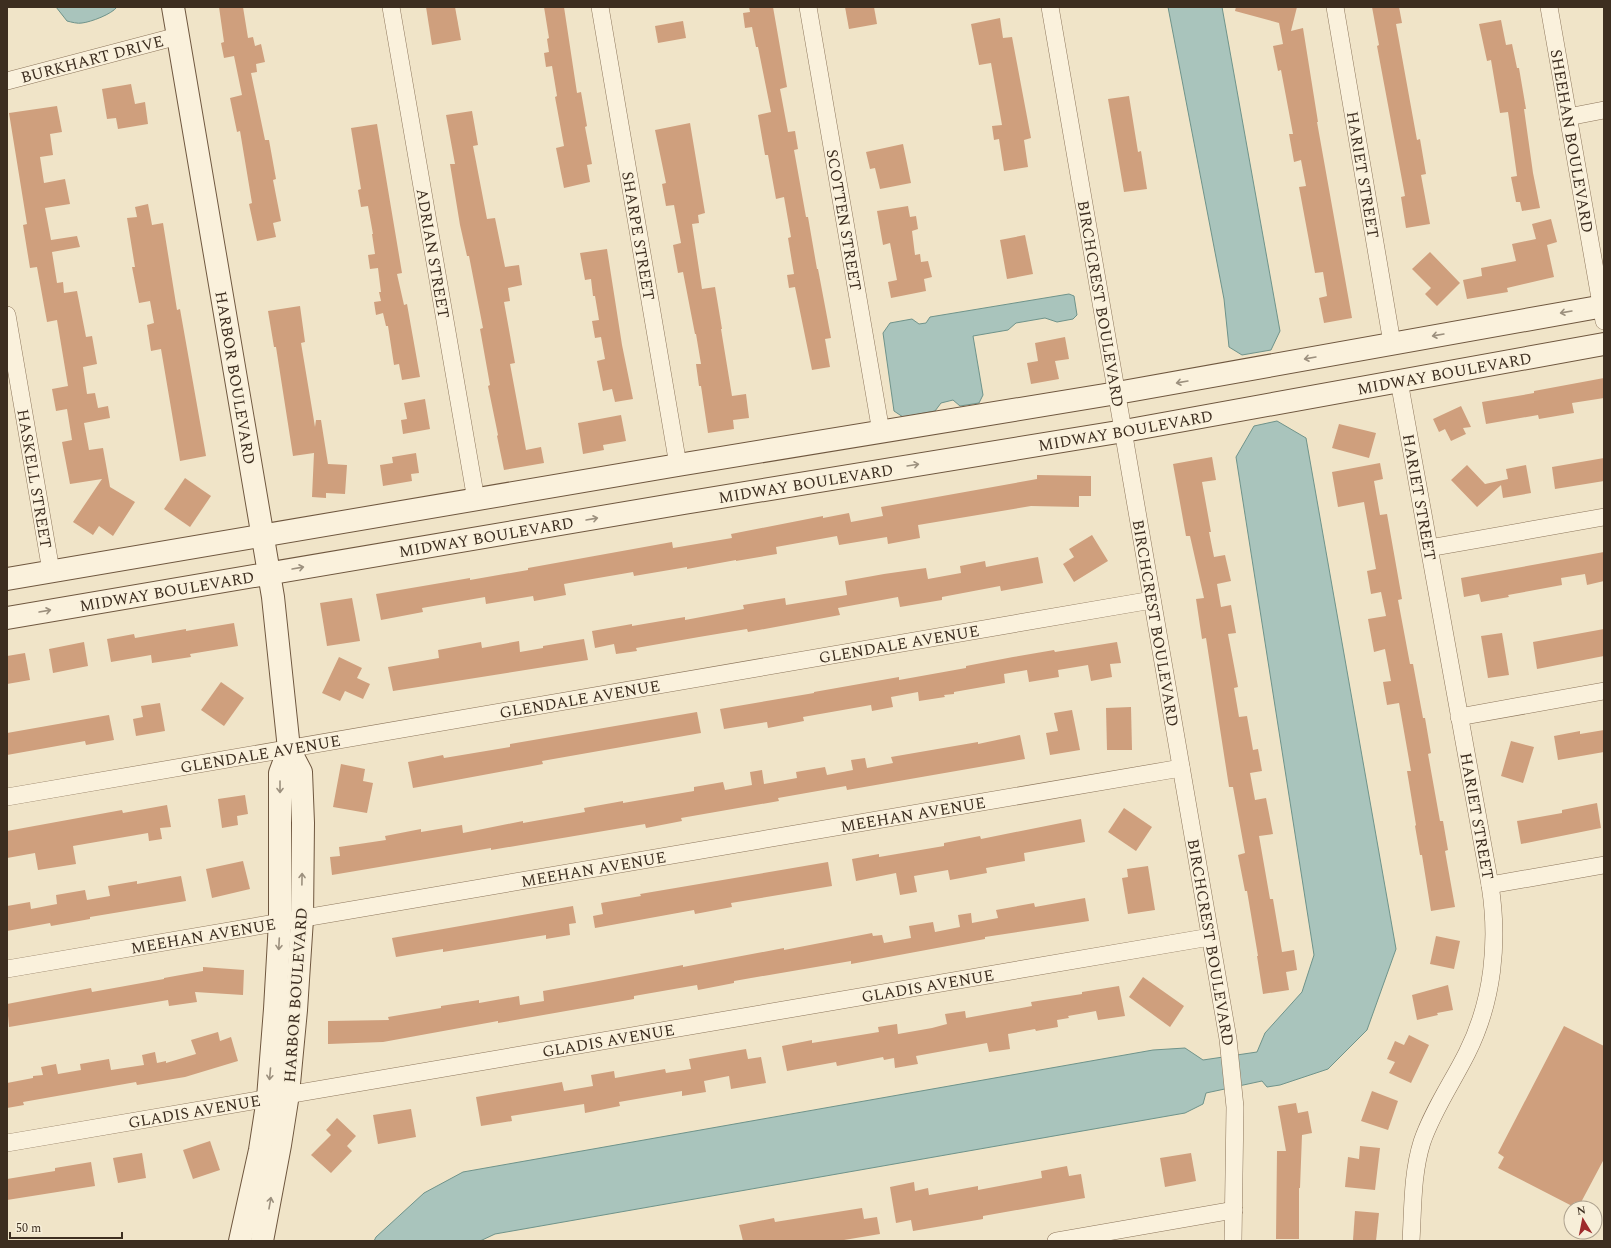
<svg xmlns="http://www.w3.org/2000/svg" width="1611" height="1248" viewBox="0 0 1611 1248" font-family="Spectral,serif">
<style>
.water{fill:#a9c4bc;stroke:#6f938a}
.building{fill:#cf9f7d}
.lines{fill:none;stroke-linecap:round;stroke-linejoin:round}
.street-casing{stroke:#8d765c;stroke-width:18}
.secondary-casing{stroke:#6f573f;stroke-width:24}
.street{stroke:#faf1dc;stroke-width:17}
.secondary{stroke:#faf1dc;stroke-width:22}
.oneway{stroke:#9c907e}
.labels{text-anchor:middle;stroke-width:4;stroke-linejoin:round;paint-order:stroke}
.street-label{font-size:16px;fill:#3d2e20;stroke:#f7eed8}
</style>
<rect width="100%" height="100%" fill="#f0e4c8"/>
<g class="water">
<path d="M56,7H117C112,14 91,22 82,23C78,24 71,22 67,21Z"/>
<polygon points="1168,7 1222,7 1280,331 1271,350 1242,355 1229,347 1224,299"/>
<polygon points="1069,294 1074,296 1077,315 1073,319 1057,322 1045,318 1016,323 1008,330 973,336 983,395 979,403 960,406 953,400 941,403 935,411 903,417 894,411 883,333 890,323 912,319 919,324 926,323 930,317"/>
<polygon points="1277,421 1306,438 1396,949 1367,1030 1328,1069 1280,1085 1267,1087 1262,1081 1206,1093 1203,1104 1185,1113 495,1234 480,1241 374,1241 376,1237 424,1193 463,1172 1153,1050 1185,1048 1203,1060 1257,1052 1265,1033 1302,992 1314,955 1236,457 1254,426"/>
</g>
<g class="building">
<polygon points="219,7 243,7 248,38 253,37 255,46 261,44 265,62 256,64 257,72 251,73 265,140 269,140 276,179 273,180 281,221 273,223 276,237 257,241 249,204 252,203 240,131 237,132 230,98 242,95 234,56 224,58 221,43 224,42"/>
<polygon points="426,7 455,7 461,40 432,45"/>
<polygon points="544,7 564,7 577,93 581,92 587,126 585,127 592,164 587,165 590,182 564,188 556,148 564,146 555,97 557,96 552,66 546,67 544,53 549,52 547,39 549,38"/>
<polygon points="749,7 773,7 787,87 780,89 788,132 795,131 798,149 794,150 806,217 808,217 817,269 818,269 831,338 825,339 830,367 812,370 795,287 789,288 787,275 794,274 788,238 791,237 784,197 776,199 768,155 765,155 758,115 771,112 758,47 756,47 752,27 745,28 743,13 750,12"/>
<polygon points="845,7 874,7 877,24 849,29"/>
<polygon points="1236,7 1297,7 1291,31 1303,28 1318,122 1317,122 1352,318 1324,323 1319,298 1327,296 1323,272 1315,273 1299,187 1306,186 1301,160 1294,162 1289,134 1293,134 1281,70 1278,71 1273,46 1283,44 1279,23 1235,11"/>
<polygon points="1372,7 1399,7 1402,23 1396,24 1417,140 1420,139 1426,174 1421,175 1430,224 1406,228 1401,197 1405,196 1377,46 1379,45"/>
<polygon points="1000,18 1003,38 1012,37 1031,138 1024,140 1028,167 1004,171 999,139 994,140 992,126 1002,125 991,63 979,65 971,24"/>
<polygon points="1501,20 1506,45 1512,44 1517,68 1519,68 1526,109 1524,109 1533,173 1540,208 1522,211 1520,202 1516,202 1511,177 1517,176 1508,112 1500,113 1491,60 1487,61 1479,24"/>
<polygon points="683,21 686,38 658,43 655,26"/>
<polygon points="131,84 135,104 145,102 148,124 118,129 116,118 107,119 102,89"/>
<polygon points="1129,96 1138,152 1141,151 1147,189 1124,192 1108,99"/>
<polygon points="57,106 62,132 50,134 53,155 40,157 44,183 65,179 70,204 45,208 51,240 77,236 80,247 52,252 57,283 63,282 64,293 77,291 86,337 92,336 97,364 83,367 87,394 95,393 98,408 108,406 110,418 84,423 89,450 103,448 110,487 135,502 113,536 99,526 93,535 73,522 102,479 70,484 62,442 72,440 67,409 56,411 52,389 68,386 57,320 47,322 37,267 30,268 23,225 27,224 9,113"/>
<polygon points="472,111 478,145 473,146 487,219 495,218 505,267 519,265 522,285 508,288 510,301 504,302 515,363 510,364 526,450 541,447 544,463 504,470 497,436 498,435 488,386 490,385 480,329 483,328 469,256 467,256 460,225 450,164 455,164 446,115"/>
<polygon points="690,123 705,213 698,215 699,223 692,224 702,289 715,287 722,329 721,329 732,396 746,394 749,418 733,420 734,429 708,433 701,386 699,386 696,364 701,364 696,334 695,334 683,272 678,273 673,245 681,243 674,205 666,206 662,184 666,183 655,130"/>
<polygon points="377,124 402,273 397,274 404,305 407,304 420,377 402,380 399,364 394,365 388,326 386,326 383,313 376,315 374,302 381,301 379,292 381,292 378,268 370,269 368,255 375,254 372,234 373,234 368,206 361,207 358,190 361,189 351,128"/>
<polygon points="903,144 911,183 880,189 875,168 870,169 866,152"/>
<polygon points="148,204 152,225 163,223 177,310 180,309 206,456 180,461 161,349 151,351 147,325 154,323 150,301 139,303 132,267 135,267 127,218 137,217 135,207"/>
<polygon points="908,206 910,217 916,216 918,229 912,231 915,255 920,254 921,262 928,261 932,277 924,279 926,291 891,298 888,282 897,280 890,243 883,245 877,211"/>
<polygon points="1551,219 1557,242 1547,245 1554,277 1507,288 1508,292 1467,299 1463,280 1482,276 1481,268 1516,261 1512,244 1536,239 1532,224"/>
<polygon points="1025,235 1033,274 1007,279 1000,240"/>
<polygon points="607,249 622,345 633,399 615,402 612,389 603,391 597,361 605,359 601,337 595,338 592,321 599,320 595,296 593,296 591,279 585,280 580,253"/>
<polygon points="1430,252 1460,283 1437,306 1425,294 1431,288 1412,269"/>
<polygon points="300,306 305,342 301,343 315,427 316,420 321,420 328,464 347,465 345,494 326,493 326,498 312,497 314,453 293,456 276,347 274,347 268,311"/>
<polygon points="1065,337 1069,359 1055,361 1059,379 1031,384 1027,363 1038,361 1035,343"/>
<polygon points="1604,378 1604,398 1572,403 1574,413 1539,419 1538,415 1486,424 1482,402 1534,393 1534,391"/>
<polygon points="425,399 430,429 403,434 401,420 407,419 404,403"/>
<polygon points="1461,406 1471,427 1463,428 1466,434 1451,441 1445,429 1439,432 1433,419"/>
<polygon points="621,415 626,441 603,445 604,450 583,454 578,423"/>
<polygon points="1339,424 1376,433 1369,458 1332,448"/>
<polygon points="416,453 419,473 411,474 412,481 383,486 380,465 393,463 392,457"/>
<polygon points="1212,457 1216,480 1202,482 1211,532 1209,532 1214,557 1225,555 1231,581 1217,584 1221,607 1231,605 1236,633 1228,634 1238,687 1234,688 1239,717 1247,716 1253,750 1258,749 1262,771 1250,773 1255,800 1266,798 1273,834 1259,836 1270,899 1273,899 1282,952 1294,950 1297,970 1286,972 1289,990 1263,994 1257,956 1258,956 1247,891 1245,891 1238,855 1245,853 1233,787 1229,787 1206,638 1202,639 1196,599 1204,598 1190,536 1186,536 1173,464"/>
<polygon points="1604,458 1604,481 1555,489 1552,467"/>
<polygon points="1380,463 1383,479 1374,481 1380,515 1387,514 1402,599 1398,600 1410,664 1413,664 1423,718 1425,718 1431,753 1428,754 1440,821 1443,821 1448,850 1445,851 1455,907 1431,911 1422,855 1420,855 1415,826 1416,825 1407,771 1411,771 1399,703 1387,705 1383,682 1391,681 1385,649 1374,652 1368,619 1386,616 1381,592 1371,594 1367,571 1376,569 1364,502 1338,507 1332,472"/>
<polygon points="1467,465 1485,484 1508,479 1506,469 1526,465 1531,493 1503,498 1501,485 1477,507 1451,480"/>
<polygon points="1037,475 1091,476 1091,496 1079,496 1079,507 1031,506 918,525 920,538 888,544 887,537 839,545 837,536 776,547 777,554 736,561 736,560 687,569 687,567 634,576 633,572 575,582 564,584 566,595 534,601 533,596 486,604 485,597 422,608 423,612 381,620 376,594 470,578 470,580 528,570 528,568 672,542 673,548 732,538 731,534 823,516 823,518 849,513 851,522 883,516 881,507 1037,479"/>
<polygon points="185,478 211,496 190,527 164,509"/>
<polygon points="1092,535 1108,561 1074,582 1063,564 1074,557 1069,549"/>
<polygon points="1604,552 1604,581 1587,585 1585,574 1561,578 1562,585 1508,595 1509,597 1481,602 1479,594 1464,597 1461,578"/>
<polygon points="1038,557 1043,583 1001,591 1000,586 942,597 942,600 900,607 898,597 838,608 840,615 748,632 747,629 699,637 636,648 637,651 616,654 614,644 595,648 592,631 632,624 632,626 685,617 685,620 744,609 743,605 785,598 786,605 847,595 845,581 884,574 926,568 928,579 961,573 960,566 985,561 986,567"/>
<polygon points="352,598 360,641 327,646 320,603"/>
<polygon points="234,623 238,646 190,654 191,657 152,663 151,655 111,662 107,639 134,634 135,638 186,629 186,631"/>
<polygon points="1604,629 1604,656 1537,669 1533,642"/>
<polygon points="1502,633 1509,675 1488,678 1481,636"/>
<polygon points="584,639 588,660 393,691 388,667 439,658 438,650 481,642 482,648 519,641 520,652 543,648 543,646"/>
<polygon points="84,642 88,666 53,673 49,649"/>
<polygon points="1117,642 1121,663 1110,664 1112,677 1091,681 1088,665 1058,670 1059,677 1029,682 1027,670 1004,674 1005,683 954,692 954,694 944,695 945,697 919,701 918,692 891,697 893,707 872,711 871,705 803,717 804,721 768,728 767,722 724,729 720,709 814,693 814,692 899,677 899,680 966,668 966,666 1013,657 1054,650 1055,652"/>
<polygon points="25,653 30,680 7,684 7,656"/>
<polygon points="339,657 362,668 357,678 370,684 363,699 345,691 340,701 322,693"/>
<polygon points="221,682 244,698 224,726 201,710"/>
<polygon points="160,703 165,731 136,736 133,719 143,717 141,706"/>
<polygon points="1131,707 1132,750 1107,750 1106,708"/>
<polygon points="1072,710 1080,750 1050,755 1046,733 1058,731 1054,713"/>
<polygon points="697,712 701,733 542,761 543,764 413,788 408,762 443,755 444,758 510,747 510,744"/>
<polygon points="109,715 114,740 86,745 85,741 7,755 7,733"/>
<polygon points="1604,730 1604,752 1558,760 1554,736 1580,731 1580,734"/>
<polygon points="1020,735 1025,759 847,790 846,786 778,798 779,801 681,818 682,821 646,828 645,824 491,850 491,848 332,875 330,857 340,856 339,847 386,840 385,836 421,829 421,832 462,825 463,833 523,821 523,823 585,812 584,808 623,801 623,803 694,791 694,787 723,782 725,790 752,785 750,772 762,770 764,784 797,778 796,772 825,767 827,775 853,770 851,760 865,758 867,768 893,763 891,757 978,742 978,744"/>
<polygon points="1511,741 1534,747 1523,783 1501,776"/>
<polygon points="341,764 365,769 363,781 373,783 367,813 333,807"/>
<polygon points="245,795 248,814 237,816 238,825 222,828 218,799"/>
<polygon points="1597,803 1601,828 1521,844 1517,821 1562,813 1562,810"/>
<polygon points="167,805 171,827 160,828 162,839 149,841 148,833 73,846 76,864 38,870 35,853 7,858 7,831 122,810 123,813"/>
<polygon points="1124,808 1152,827 1136,851 1108,832"/>
<polygon points="1081,819 1085,842 1024,853 1025,861 986,868 987,873 950,880 948,870 914,876 917,892 900,895 896,873 856,881 852,859 879,854 879,857 944,846 944,843 980,836 981,839"/>
<polygon points="243,861 250,889 212,898 206,869"/>
<polygon points="828,862 832,886 731,903 732,907 695,914 694,910 595,928 593,916 603,914 601,903 641,896 640,894"/>
<polygon points="1148,866 1155,910 1128,914 1122,878 1128,877 1127,869"/>
<polygon points="181,876 186,901 90,917 90,919 51,926 50,923 7,931 7,906 30,902 31,909 57,904 56,895 85,890 87,900 110,896 108,886 137,881 137,884"/>
<polygon points="1085,898 1089,921 985,937 985,939 851,964 851,961 734,981 734,983 698,990 697,985 634,996 634,999 498,1023 498,1021 383,1042 328,1044 328,1021 389,1020 388,1017 441,1008 441,1006 479,1000 479,1003 519,996 520,1005 544,1001 543,991 593,982 683,965 683,967 784,948 784,950 872,933 873,936 882,935 884,943 911,938 909,926 933,922 935,932 960,927 958,915 971,913 972,923 998,918 996,910 1034,903 1035,907"/>
<polygon points="573,906 576,923 569,924 570,935 546,939 546,935 443,952 443,949 396,957 392,938"/>
<polygon points="1436,936 1460,941 1454,969 1430,964"/>
<polygon points="203,967 244,970 243,995 195,992 197,1002 169,1006 168,1000 9,1027 7,1004 91,988 92,992 164,979 164,978 203,971"/>
<polygon points="1143,977 1184,1006 1170,1027 1129,997"/>
<polygon points="1448,985 1453,1010 1437,1013 1438,1015 1417,1020 1412,995"/>
<polygon points="1119,986 1125,1016 1098,1020 1096,1011 1068,1016 1069,1018 1057,1020 1058,1027 1036,1031 1035,1029 1008,1034 1010,1049 989,1052 987,1043 916,1056 918,1064 895,1068 894,1058 884,1060 883,1057 837,1066 836,1062 787,1071 782,1046 812,1040 812,1043 879,1032 878,1027 897,1024 898,1034 932,1028 947,1024 945,1014 965,1011 966,1018 1032,1006 1031,1002 1082,994 1082,992"/>
<polygon points="1564,1026 1604,1046 1604,1159 1578,1208 1576,1208 1498,1168 1504,1157 1498,1153"/>
<polygon points="218,1032 220,1041 231,1037 238,1061 185,1077 137,1085 136,1082 23,1102 24,1105 7,1108 7,1083 33,1078 33,1076 43,1075 41,1067 56,1064 58,1074 81,1070 80,1064 109,1059 111,1070 144,1065 142,1055 155,1052 157,1063 166,1061 166,1063 196,1054 191,1040"/>
<polygon points="1409,1035 1429,1045 1411,1083 1389,1073 1395,1062 1387,1059 1395,1041 1404,1045"/>
<polygon points="746,1049 748,1059 761,1057 766,1083 731,1089 729,1076 704,1081 706,1092 682,1096 682,1091 619,1102 620,1106 585,1113 584,1104 511,1116 512,1121 481,1126 476,1097 562,1082 564,1091 593,1086 591,1075 614,1071 615,1078 665,1069 666,1073 691,1069 689,1059"/>
<polygon points="1372,1091 1398,1101 1388,1130 1361,1121"/>
<polygon points="1296,1103 1298,1113 1308,1111 1312,1133 1302,1135 1300,1188 1299,1188 1299,1239 1276,1239 1277,1151 1286,1151 1278,1106"/>
<polygon points="411,1109 416,1137 378,1144 373,1115"/>
<polygon points="337,1118 356,1136 347,1146 352,1151 331,1173 311,1155 331,1135 326,1130"/>
<polygon points="210,1141 220,1170 193,1179 183,1150"/>
<polygon points="1360,1146 1380,1148 1375,1190 1345,1187 1348,1157 1359,1159"/>
<polygon points="142,1153 146,1178 118,1183 113,1158"/>
<polygon points="1191,1153 1196,1181 1165,1187 1160,1158"/>
<polygon points="91,1162 95,1186 7,1200 7,1179 55,1171 55,1168"/>
<polygon points="1067,1166 1069,1176 1081,1174 1085,1198 983,1216 983,1219 913,1231 911,1220 896,1223 890,1187 914,1182 915,1191 928,1188 929,1195 978,1186 978,1190 1042,1178 1041,1171"/>
<polygon points="862,1208 864,1219 877,1217 880,1234 838,1241 743,1241 739,1225 774,1218 775,1222"/>
<polygon points="1355,1211 1379,1213 1376,1241 1353,1240"/>
</g>
<g class="lines">
<g class="street-casing">
<g id="street">
<path id="s1" d="M391,7L476,500"/>
<path id="s2" d="M600,7L678,465"/>
<path id="s3" d="M808,7L881,432"/>
<path id="s4" d="M1050,7L1228,1039L1235,1107L1233,1241"/>
<path id="s5" d="M1335,7L1392,343"/>
<path id="s6" d="M1549,7L1604,321"/>
<path id="s7" d="M7,81L178,36"/>
<polyline points="1568,117 1604,110"/>
<path id="s8" d="M7,315L51,571"/>
<path id="s9" d="M1399,381L1490,885C1499,942 1493,1001 1467,1053C1452,1083 1433,1110 1422,1142C1412,1174 1413,1208 1411,1241"/>
<polyline points="1429,548 1604,517"/>
<polyline points="1459,717 1604,691"/>
<path id="s10" d="M7,797L1152,600"/>
<polyline points="1490,885 1604,865"/>
<path id="s11" d="M7,969L1181,768"/>
<path id="s12" d="M7,1143L1210,937"/>
<polyline points="1056,1241 1234,1210"/>
</g>
</g>
<g class="secondary-casing">
<g id="secondary">
<path id="s13" d="M173,7L273,597L289,749L301,772L303,823L302,919L296,1010L288,1094L280,1145L262,1241"/>
<polyline points="7,579 678,465 1117,393 1604,306"/>
<path id="s14" d="M7,618L684,503L1124,431L1604,344"/>
<polyline points="240,1241 260,1150 268,1098 275,1009 280,922 280,773 289,749"/>
</g>
</g>
<use href="#street" class="street"/>
<use href="#secondary" class="secondary"/>
</g>
<defs><path id="oneway-shaft" d="M-6 0H5M1.5-3L5.5 0L1.5 3" fill="none" stroke-width="1.6" stroke-linecap="round" stroke-linejoin="round"/></defs>
<g class="oneway">
<use href="#oneway-shaft" transform="translate(1566 312) rotate(170)"/>
<use href="#oneway-shaft" transform="translate(1438 335) rotate(170)"/>
<use href="#oneway-shaft" transform="translate(1310 358) rotate(170)"/>
<use href="#oneway-shaft" transform="translate(1182 382) rotate(170)"/>
<use href="#oneway-shaft" transform="translate(913 465) rotate(-9)"/>
<use href="#oneway-shaft" transform="translate(592 519) rotate(-10)"/>
<use href="#oneway-shaft" transform="translate(298 568) rotate(-10)"/>
<use href="#oneway-shaft" transform="translate(45 611) rotate(-10)"/>
<use href="#oneway-shaft" transform="translate(280 787) rotate(90)"/>
<use href="#oneway-shaft" transform="translate(302 879) rotate(-89)"/>
<use href="#oneway-shaft" transform="translate(279 944) rotate(93)"/>
<use href="#oneway-shaft" transform="translate(270 1074) rotate(95)"/>
<use href="#oneway-shaft" transform="translate(270 1203) rotate(-80)"/>
</g>
<g class="labels">
<g class="street-label">
<text dy="6" stroke="none"><textPath href="#s7" startOffset="88">BURKHART DRIVE</textPath></text>
<text dy="6" stroke="none"><textPath href="#s6" startOffset="136">SHEEHAN BOULEVARD</textPath></text>
<text dy="6" stroke="none"><textPath href="#s5" startOffset="170">HARIET STREET</textPath></text>
<text dy="6" stroke="none"><textPath href="#s3" startOffset="216">SCOTTEN STREET</textPath></text>
<text dy="6" stroke="none"><textPath href="#s2" startOffset="232">SHARPE STREET</textPath></text>
<text dy="6" stroke="none"><textPath href="#s1" startOffset="250">ADRIAN STREET</textPath></text>
<text dy="6" stroke="none"><textPath href="#s4" startOffset="301">BIRCHCREST BOULEVARD</textPath></text>
<text dy="6" stroke="none"><textPath href="#s14" startOffset="1458">MIDWAY BOULEVARD</textPath></text>
<text dy="6" stroke="none"><textPath href="#s13" startOffset="376">HARBOR BOULEVARD</textPath></text>
<text dy="6" stroke="none"><textPath href="#s14" startOffset="1134">MIDWAY BOULEVARD</textPath></text>
<text dy="6" stroke="none"><textPath href="#s8" startOffset="166">HASKELL STREET</textPath></text>
<text dy="6" stroke="none"><textPath href="#s14" startOffset="810">MIDWAY BOULEVARD</textPath></text>
<text dy="6" stroke="none"><textPath href="#s9" startOffset="118">HARIET STREET</textPath></text>
<text dy="6" stroke="none"><textPath href="#s14" startOffset="486">MIDWAY BOULEVARD</textPath></text>
<text dy="6" stroke="none"><textPath href="#s14" startOffset="162">MIDWAY BOULEVARD</textPath></text>
<text dy="6" stroke="none"><textPath href="#s4" startOffset="625">BIRCHCREST BOULEVARD</textPath></text>
<text dy="6" stroke="none"><textPath href="#s10" startOffset="905">GLENDALE AVENUE</textPath></text>
<text dy="6" stroke="none"><textPath href="#s10" startOffset="581">GLENDALE AVENUE</textPath></text>
<text dy="6" stroke="none"><textPath href="#s10" startOffset="257">GLENDALE AVENUE</textPath></text>
<text dy="6" stroke="none"><textPath href="#s11" startOffset="919">MEEHAN AVENUE</textPath></text>
<text dy="6" stroke="none"><textPath href="#s9" startOffset="442">HARIET STREET</textPath></text>
<text dy="6" stroke="none"><textPath href="#s11" startOffset="595">MEEHAN AVENUE</textPath></text>
<text dy="6" stroke="none"><textPath href="#s11" startOffset="199">MEEHAN AVENUE</textPath></text>
<text dy="6" stroke="none"><textPath href="#s4" startOffset="949">BIRCHCREST BOULEVARD</textPath></text>
<text dy="6" stroke="none"><textPath href="#s12" startOffset="934">GLADIS AVENUE</textPath></text>
<text transform="translate(295 995) rotate(-86)" y="6">HARBOR BOULEVARD</text>
<text dy="6" stroke="none"><textPath href="#s12" startOffset="610">GLADIS AVENUE</textPath></text>
<text dy="6" stroke="none"><textPath href="#s12" startOffset="190">GLADIS AVENUE</textPath></text>
</g>
</g>
<rect width="1611" height="1248" fill="none" stroke="#3d2e20" stroke-width="16"/>
<g transform="translate(1583 1220) rotate(350)"><circle r="19" fill="#f7eed8" stroke="#ada18e"/>
<path d="M0-3L7 15L0 10L-7 15Z" fill="#9e2a2b"/>
<text y="-6" font-size="11" font-weight="bold" text-anchor="middle" fill="#3d2e20">N</text>
</g>
<path d="M10 1232v6h112v-6" fill="none" stroke="#3d2e20" stroke-width="2"/>
<text x="16" y="1232" font-size="12" fill="#3d2e20" stroke="#f7eed8" stroke-width="3" paint-order="stroke">50 m</text>
</svg>
